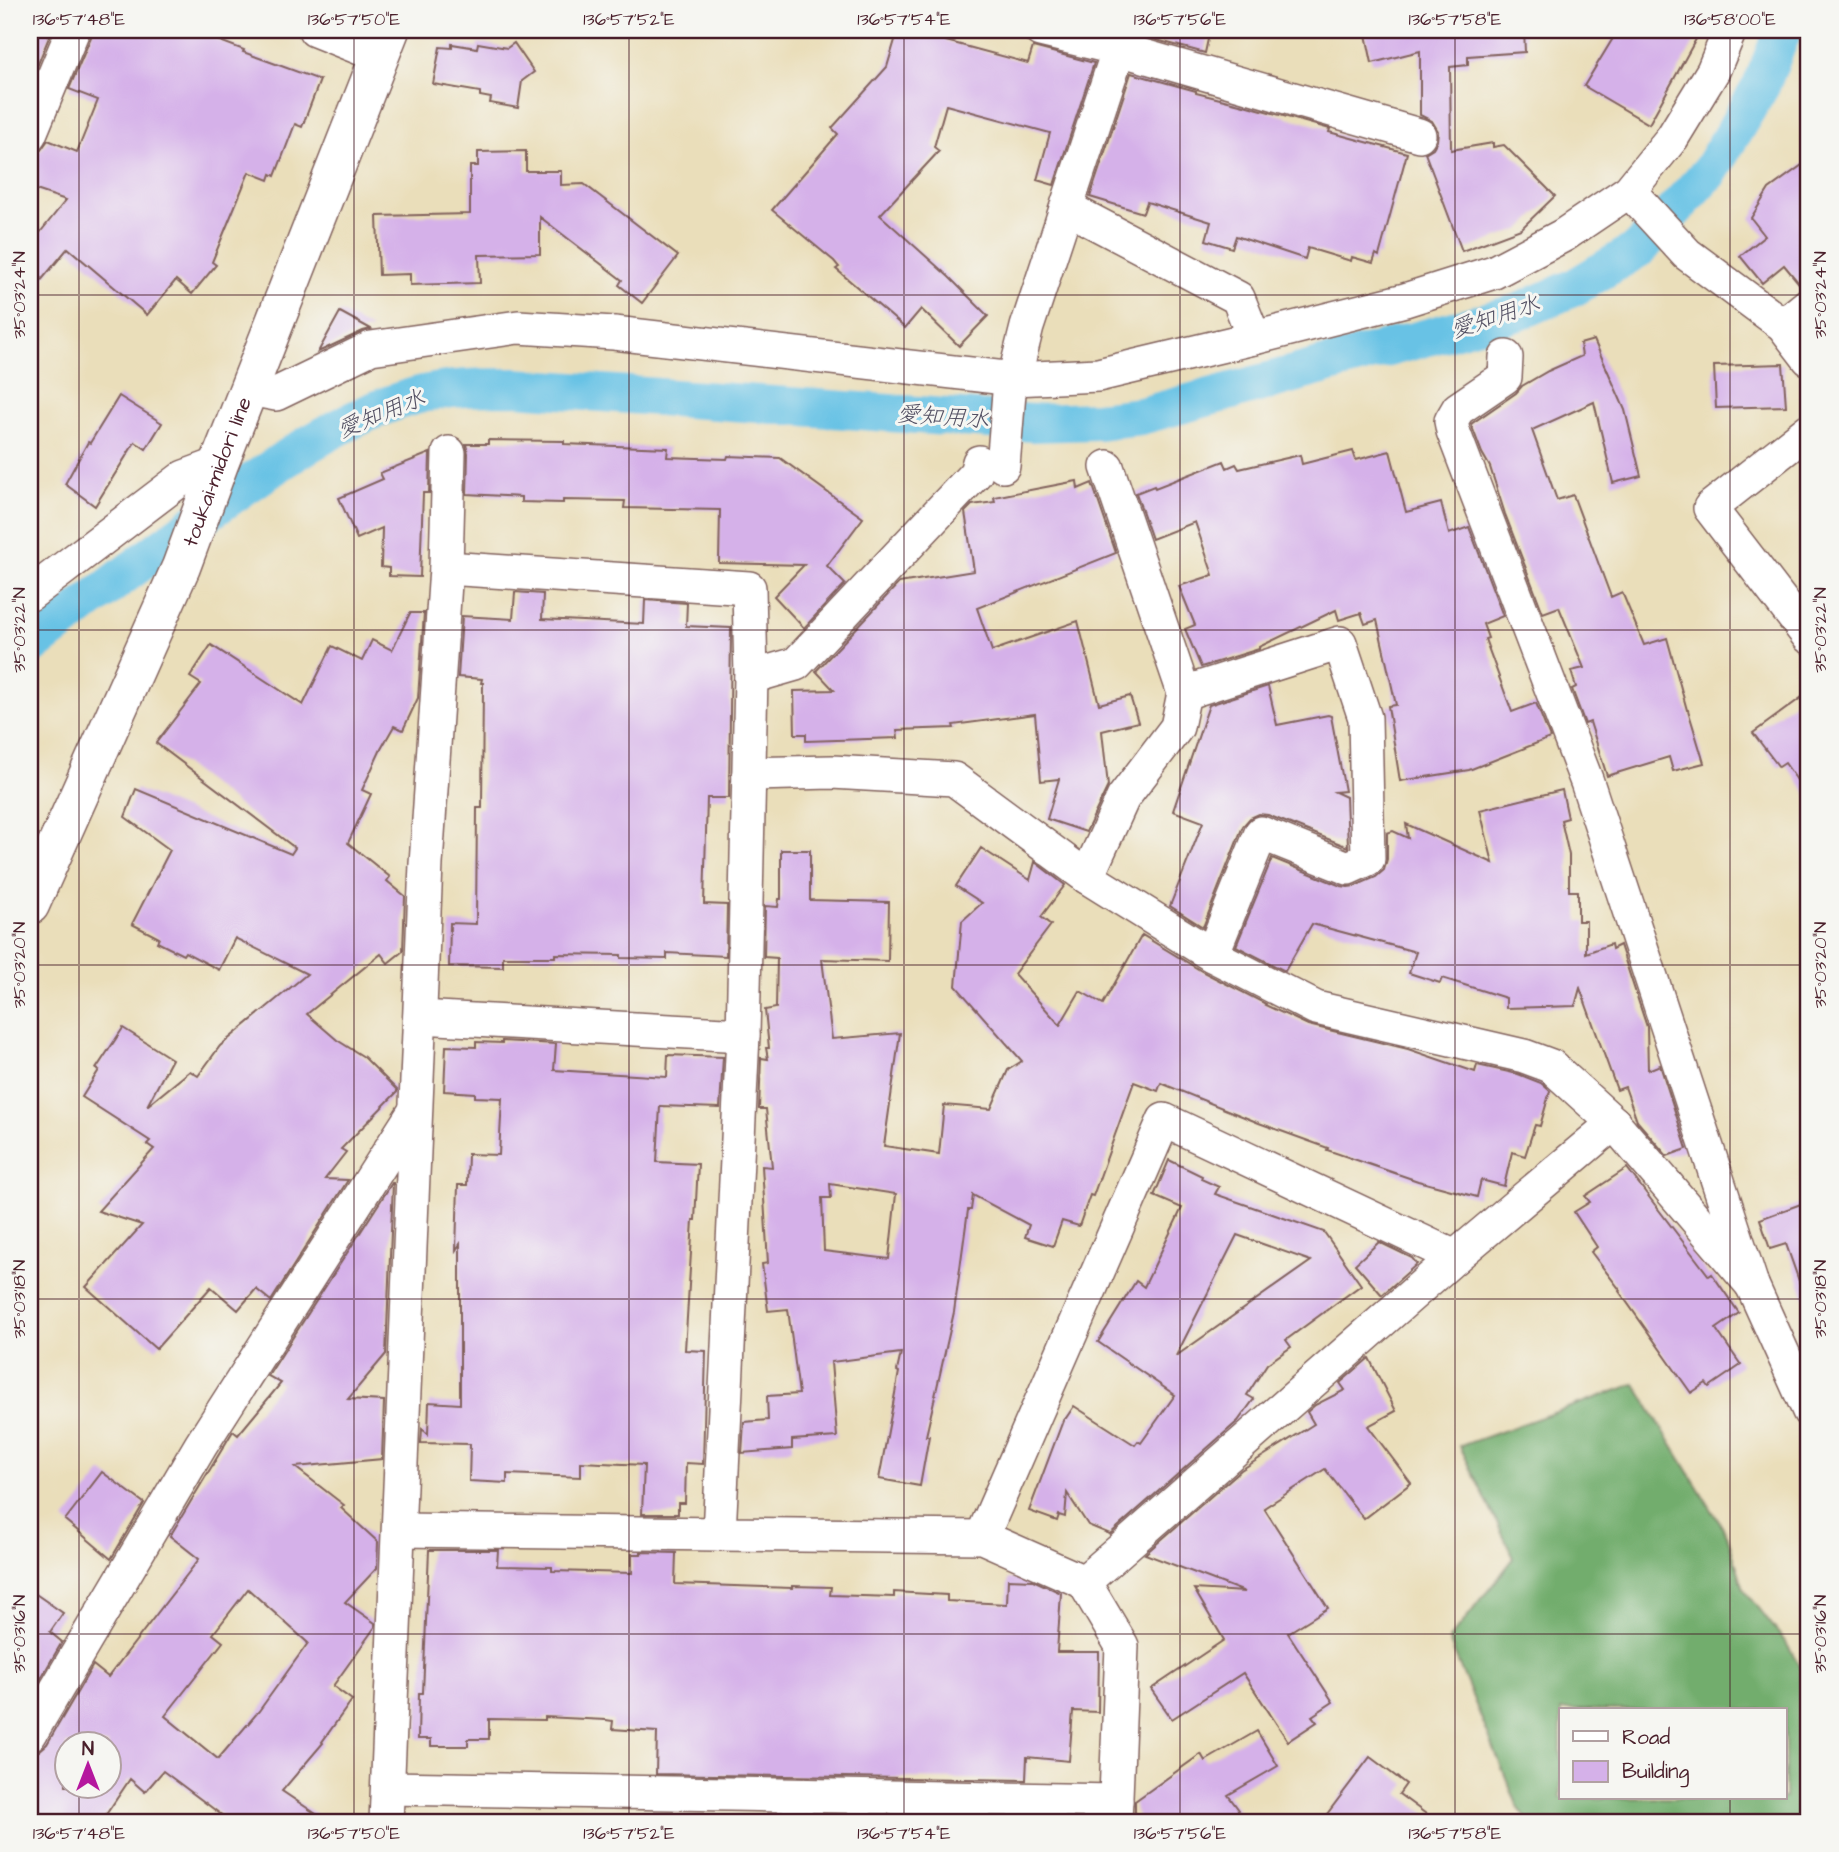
<svg xmlns="http://www.w3.org/2000/svg" width="1839" height="1852" viewBox="0 0 1839 1852" font-family="'Architects Daughter','Klee One',sans-serif">
<style>
.forest{fill:#72ad6d;stroke:#5e664c;stroke-width:2;fill-rule:evenodd}
.lines{fill:none;stroke-linecap:round;stroke-linejoin:round}
.canal{stroke:#68c2e5;stroke-width:38}
.building{fill:#d5b1e9;fill-rule:evenodd}
.street-casing{stroke:#82625d;stroke-width:36}
.secondary-casing{stroke:#82625d;stroke-width:41}
.street{stroke:#fff;stroke-width:33}
.secondary{stroke:#fff;stroke-width:38}
.ticks{fill:none;stroke:#4a1f2b;stroke-width:2;stroke-opacity:0.45}
.labels{text-anchor:middle;stroke-width:6;stroke-linejoin:round;paint-order:stroke}
.street-label{font-size:21px;fill:#4a1f2b;stroke:#f6f6f2}
.water-label{font-size:23px;font-style:italic;fill:#535063;stroke:#f6f6f2}
.neatline{fill:none;stroke:#4a1f2b;stroke-width:2.5}
.ticks-label{font-size:18px;text-anchor:middle;fill:#4a1f2b}
</style>
<rect width="100%" height="100%" fill="#f6f6f2"/>
<filter id="ink" filterUnits="userSpaceOnUse"><feTurbulence type="fractalNoise" baseFrequency=".0143" numOctaves="2"/><feDisplacementMap in="SourceGraphic" scale="14" xChannelSelector="R" yChannelSelector="G"/><feConvolveMatrix kernelMatrix="1 2 1 2 8 2 1 2 1" color-interpolation-filters="sRGB"/></filter>
<filter id="wash" filterUnits="userSpaceOnUse"><feTurbulence type="fractalNoise" baseFrequency=".00686" numOctaves="4" result="noise"/><feDisplacementMap in="SourceGraphic" scale="28" xChannelSelector="R" yChannelSelector="G"/><feGaussianBlur stdDeviation="1.57" result="paint"/><feColorMatrix in="noise" values="0 0 0 0 0 0 0 0 0 0 0 0 0 0 0 0 0 1.4 0 .05"/><feComposite in="paint" operator="in"/></filter>
<g filter="url(#wash)">
<rect width="100%" height="100%" fill="#eadeba"/>
<path class="forest" d="M1635,1384L1727,1535L1744,1589L1786,1643L1809,1680V1822H1529L1518,1807L1449,1640L1514,1558L1460,1446ZM1561,1710H1785V1798H1561Z"/>
<g class="lines">
<path class="canal" d="M30,648C91,600 153,553 216,507C276,464 343,416 415,396C448,387 481,387 515,387L1033,423L1097,421L1141,416L1519,312L1575,287L1640,248L1710,171L1761,86L1783,30"/>
</g>
<g id="blocks">
<g class="building">
<polygon points="30,30 52,30 33,76 30,75"/>
<polygon points="92,30 191,30 244,50 243,52 320,80 302,127 295,124 275,176 271,174 269,180 249,172 212,262 216,265 192,294 176,280 147,315 68,248 30,294 30,245 66,200 30,188 30,153 41,150 48,140 77,152 98,100 69,89 91,37"/>
<polygon points="898,30 949,30 946,41 1028,63 1033,47 1094,63 1054,185 1037,180 1050,133 946,105 934,147 939,151 880,215 949,277 988,316 959,346 921,309 905,328 836,269 839,267 834,261 772,210 838,134 832,128 887,67"/>
<polygon points="1151,30 1210,30 1205,53 1149,38"/>
<polygon points="1365,30 1524,30 1525,52 1468,56 1468,65 1450,67 1451,150 1493,143 1493,147 1504,145 1555,196 1521,229 1462,251 1425,153 1433,148 1437,141 1438,131 1432,121 1420,115 1420,51 1372,63"/>
<polygon points="1618,30 1701,30 1649,124 1584,86"/>
<polygon points="478,43 507,48 514,43 534,72 522,81 518,108 490,103 491,98 480,96 480,92 433,84 440,47 452,48 452,44 477,48"/>
<polygon points="1131,73 1196,91 1196,93 1244,105 1330,129 1329,132 1407,153 1379,256 1376,254 1373,263 1352,257 1351,261 1308,248 1305,259 1236,236 1232,248 1206,240 1211,222 1147,202 1143,213 1090,197"/>
<polygon points="526,151 526,171 561,171 561,185 584,184 678,256 642,303 619,285 622,280 540,217 540,254 479,255 480,283 410,285 410,274 379,275 377,216 470,214 470,166 478,166 478,152"/>
<polygon points="1809,160 1809,285 1802,287 1784,265 1762,283 1740,256 1765,236 1751,218 1769,189"/>
<polygon points="340,312 371,329 363,331 318,352"/>
<polygon points="1594,340 1625,410 1641,476 1613,483 1594,402 1532,430 1557,500 1573,495 1611,597 1622,592 1644,645 1667,638 1687,710 1688,710 1704,763 1673,771 1669,757 1607,776 1590,722 1585,724 1572,689 1576,687 1571,671 1584,668 1559,607 1543,613 1505,514 1490,467 1482,453 1471,424 1516,393 1522,386 1548,371 1582,356 1580,344"/>
<polygon points="1783,364 1786,406 1716,408 1714,366"/>
<polygon points="119,396 162,423 146,449 135,442 95,506 65,484 88,442 90,443"/>
<polygon points="488,440 564,441 564,444 668,448 667,457 727,459 728,456 780,458 863,518 827,566 845,584 804,628 774,596 804,565 719,563 720,510 624,508 625,501 563,500 563,503 521,502 521,497 467,494 468,453 466,444 488,444"/>
<polygon points="1353,451 1356,460 1390,451 1406,512 1441,503 1449,534 1469,527 1503,616 1483,624 1488,638 1485,639 1512,712 1536,703 1550,738 1469,770 1400,781 1388,706 1396,705 1377,620 1365,624 1361,613 1339,620 1336,610 1259,647 1259,649 1201,667 1185,629 1195,625 1179,586 1213,575 1195,522 1152,539 1136,493 1154,486 1155,488 1224,461 1227,468 1236,464 1239,469 1300,455 1302,464"/>
<polygon points="430,453 429,493 423,493 420,577 389,576 389,568 381,567 382,528 357,539 339,498 383,479 380,473"/>
<polygon points="1077,481 1078,489 1092,483 1116,553 977,608 992,651 1078,621 1099,704 1130,696 1138,722 1102,731 1108,786 1086,832 1047,819 1059,779 1041,781 1035,714 953,725 954,728 897,730 898,738 806,741 806,734 795,734 794,691 834,690 816,671 899,583 974,571 965,512 972,505 995,502 994,497"/>
<polygon points="515,592 543,594 542,619 644,624 645,600 687,603 686,626 731,628 729,798 707,798 704,904 727,905 726,956 667,953 667,959 621,958 621,955 555,954 555,957 503,957 503,967 449,966 450,923 476,924 477,808 482,808 483,683 481,683 482,679 458,677 462,616 513,619"/>
<polygon points="410,613 424,613 418,698 403,730 394,726 381,749 362,790 371,794 348,843 390,877 387,881 405,896 403,951 388,963 381,954 307,1014 337,1040 364,1057 397,1090 397,1092 341,1149 346,1152 325,1179 348,1180 271,1301 256,1289 238,1310 211,1287 156,1349 86,1287 142,1225 98,1211 154,1149 147,1144 150,1141 82,1097 99,1070 96,1069 123,1028 172,1059 147,1106 190,1071 198,1076 220,1046 307,974 235,938 219,970 185,952 183,955 157,942 159,938 132,924 170,850 125,817 136,789 291,854 295,848 156,743 201,684 190,677 211,645 303,705 332,646 362,661 372,640 392,650"/>
<polygon points="1268,686 1277,725 1328,715 1331,716 1345,791 1335,792 1346,797 1348,847 1268,815 1259,814 1250,818 1243,826 1203,927 1170,906 1203,822 1173,811 1209,705"/>
<polygon points="1809,692 1809,797 1785,763 1779,767 1753,733"/>
<polygon points="1562,790 1568,818 1561,820 1569,855 1569,891 1578,891 1578,921 1586,921 1586,953 1611,944 1612,949 1620,945 1647,1027 1648,1070 1660,1065 1687,1149 1667,1156 1637,1121 1625,1087 1617,1090 1580,988 1575,1006 1506,1008 1506,998 1442,978 1440,983 1409,973 1416,952 1312,924 1285,971 1236,946 1272,858 1341,886 1348,887 1355,886 1376,877 1384,870 1387,859 1387,833 1393,831 1408,838 1406,824 1493,863 1480,810"/>
<path d="M981,848L1030,880L1035,862L1065,885L1041,917L1051,925L1014,974L1060,1025L1080,991L1103,1004L1142,935L1203,972L1266,1004L1265,1005L1308,1025L1408,1049L1475,1072L1477,1065L1518,1074L1541,1083L1550,1091L1540,1126L1535,1125L1525,1156L1512,1152L1504,1186L1481,1180L1477,1197L1418,1181L1327,1150L1328,1148L1259,1123L1161,1083L1158,1091L1134,1082L1093,1196L1090,1195L1079,1226L1062,1221L1053,1246L1025,1237L1029,1225L973,1195L971,1210H968L954,1312L926,1436H929L920,1486L879,1479L899,1372L897,1371L901,1353L831,1362L837,1437L792,1440V1449L742,1453L744,1422L768,1420L767,1396L799,1394L788,1309L768,1311L762,1264L768,1263L762,1166L772,1167L766,1109H759L761,1058L768,1059L766,1048H769L765,1010L776,1008L777,958L764,957L765,906L778,907L779,899H781V850H810V900L889,902L888,961L822,959L832,1039L900,1033L884,1146L939,1154L944,1105L991,1109L1008,1070L1022,1061L956,986L962,921L982,903L956,886ZM830,1184L896,1194L889,1259L824,1251L822,1198H831Z"/>
<polygon points="502,1041 556,1044 554,1070 667,1077 668,1055 723,1057 720,1108 660,1106 657,1162 698,1164 695,1220 693,1220 685,1350 706,1351 703,1464 686,1463 685,1503 678,1503 678,1514 642,1514 644,1465 581,1462 581,1477 507,1474 507,1483 469,1481 470,1444 421,1443 422,1429 428,1434 429,1402 460,1404 460,1244 456,1250 458,1185 467,1185 468,1154 499,1155 502,1098 475,1097 475,1093 444,1091 446,1046 476,1047 476,1042 502,1043"/>
<path d="M1169,1160L1202,1176L1201,1179L1219,1187L1215,1194L1324,1232L1361,1285L1286,1340L1291,1347L1267,1364L1247,1395L1254,1399L1238,1421L1110,1534L1088,1525L1067,1493L1065,1517L1059,1515L1057,1521L1029,1511L1064,1418H1066L1074,1406L1135,1445L1138,1441L1141,1443L1175,1395L1098,1342L1136,1281L1144,1287L1182,1208L1154,1196ZM1237,1235L1311,1261L1176,1356Z"/>
<polygon points="1627,1168 1709,1276 1712,1274 1739,1313 1716,1329 1741,1365 1709,1387 1706,1383 1691,1393 1619,1291 1620,1290 1591,1252 1597,1247 1574,1212 1590,1202 1585,1196"/>
<path d="M392,1183H393L386,1354L348,1399L384,1401L382,1459L295,1467L344,1505L341,1508L378,1542L377,1568L345,1602L375,1623V1627L333,1686L352,1700L322,1742L323,1743L282,1791L328,1822H231L163,1771L145,1792L130,1779L101,1822H54L30,1806V1753L39,1751L47,1744L93,1665L108,1677L199,1559L170,1536L233,1431L238,1435L281,1383L268,1376ZM248,1589L308,1643L259,1711L218,1759L165,1716L223,1642L213,1634ZM66,1744H108V1786H66Z"/>
<polygon points="1809,1201 1809,1297 1805,1298 1786,1244 1770,1249 1760,1219"/>
<polygon points="1379,1242 1412,1258 1417,1264 1382,1295 1355,1264"/>
<polygon points="1369,1358 1396,1411 1368,1426 1411,1483 1364,1519 1325,1469 1264,1508 1328,1608 1288,1633 1333,1702 1312,1716 1317,1722 1288,1741 1243,1673 1172,1719 1151,1689 1224,1640 1194,1589 1245,1592 1145,1554 1241,1470 1314,1424 1307,1412 1315,1405 1345,1390 1340,1383"/>
<polygon points="102,1472 144,1503 111,1559 65,1520"/>
<polygon points="429,1550 498,1550 497,1566 552,1567 552,1571 632,1573 632,1554 641,1554 641,1552 676,1553 675,1584 792,1588 792,1586 831,1587 830,1595 894,1597 894,1592 947,1595 947,1601 1007,1604 1008,1579 1033,1580 1061,1593 1057,1652 1099,1652 1098,1712 1073,1711 1069,1761 1027,1757 1026,1780 656,1774 657,1732 612,1729 613,1721 606,1720 545,1717 545,1720 489,1719 489,1739 468,1739 468,1746 431,1746 431,1739 418,1739 419,1693 423,1693"/>
<polygon points="30,1590 63,1613 50,1632 62,1642 30,1697"/>
<polygon points="1257,1731 1278,1766 1228,1795 1239,1810 1222,1822 1142,1822 1135,1812 1135,1801 1201,1754 1205,1761"/>
<polygon points="1370,1757 1406,1784 1399,1794 1437,1822 1321,1822"/>
</g>
</g>
</g>
<g filter="url(#ink)">
<use href="#blocks" fill-opacity="0" stroke="#82625d" stroke-width="2"/>
<g class="lines">
<g class="street-casing">
<g id="street">
<polyline points="315,30 380,56"/>
<polyline points="1040,30 1119,49 1419,135"/>
<polyline points="30,134 73,30"/>
<polyline points="1629,191 1687,254 1783,325 1809,359"/>
<polyline points="1067,208 1238,298 1254,338"/>
<polyline points="1783,325 1809,304"/>
<polyline points="1506,357 1505,377 1458,409 1451,421 1453,431 1587,782 1752,1285 1809,1411"/>
<polyline points="249,389 276,394 371,348 518,327 614,333 1014,379 1098,375 1254,338 1405,300 1494,272 1564,235 1629,191 1672,138 1713,71 1730,30"/>
<polyline points="1809,430 1710,508 1809,637"/>
<polyline points="1003,466 1009,393 1014,379 1027,327 1125,30"/>
<polyline points="446,568 749,588 751,677 743,1035 719,1534 982,1537 1084,1582 1122,1646 1115,1822"/>
<polyline points="30,594 184,477 219,464"/>
<polyline points="751,677 796,664 976,473 979,462"/>
<polyline points="1184,693 1340,643 1365,718 1368,859 1348,868 1261,833 1212,955"/>
<polyline points="749,774 832,772 954,779 1087,877 1212,955 1316,1008 1524,1056 1551,1066 1614,1123 1752,1285"/>
<polyline points="1087,877 1123,798 1177,727 1184,693 1107,467"/>
<polyline points="420,1017 743,1035"/>
<polyline points="399,1530 719,1534"/>
<polyline points="982,1537 1164,1120 1455,1257"/>
<polyline points="1084,1582 1455,1257 1614,1123"/>
<polyline points="30,1734 201,1445 415,1111"/>
<polyline points="388,1788 1116,1801"/>
<polyline points="386,1822 426,864 446,568 449,453"/>
</g>
</g>
<g class="secondary-casing">
<g id="secondary">
<path id="s1" d="M30,905L181,567L219,464L390,30"/>
</g>
</g>
<use href="#street" class="street"/>
<use href="#secondary" class="secondary"/>
</g>
</g>
<path class="ticks" d="M79,30V1744M354,30V1822M629,30V1822M904,30V1822M1180,30V1822M1455,30V1822M1730,30V1710M30,295H1809M30,630H1809M30,965H1809M30,1299H1809M30,1634H1809M79,1786V1822M1730,1798V1822"/>
<g class="labels">
<g class="street-label">
<text dy="7" stroke="none"><textPath href="#s1" startOffset="472">toukai-midori line</textPath></text>
</g>
<g class="water-label">
<text transform="translate(1495 316) rotate(-18)" y="8">愛知用水</text>
<text transform="translate(381 413) rotate(-22)" y="8">愛知用水</text>
<text transform="translate(943 416) rotate(4)" y="8">愛知用水</text>
</g>
</g>
<rect width="1839" height="1852" fill="none" stroke="#f6f6f2" stroke-width="77"/>
<rect x="1559" y="1708" width="228" height="91" fill="#f6f6f2" stroke="#b1a0a2" stroke-width="2"/>
<rect x="1573" y="1731" width="35" height="10" fill="#ffffff" stroke="#b1a0a2" stroke-width="2"/>
<text x="1622" y="1744" font-size="21" fill="#4a1f2b">Road</text>
<rect x="1573" y="1761" width="35" height="21" fill="#d5b1e9" stroke="#b1a0a2" stroke-width="2"/>
<text x="1622" y="1778" font-size="21" fill="#4a1f2b">Building</text>
<g transform="translate(88 1765)"><circle r="33" fill="#f6f6f2" stroke="#b1a0a2" stroke-width="2"/>
<path d="M0-5L12 26L0 18L-12 26Z" fill="#b5179e"/>
<text y="-10" font-size="19" font-weight="bold" text-anchor="middle" fill="#4a1f2b">N</text>
</g>
<rect x="38" y="38" width="1762" height="1776" class="neatline"/>
<g class="ticks-label">
<text x="79" y="25">136°57'48"E</text>
<text x="354" y="25">136°57'50"E</text>
<text x="629" y="25">136°57'52"E</text>
<text x="904" y="25">136°57'54"E</text>
<text x="1180" y="25">136°57'56"E</text>
<text x="1455" y="25">136°57'58"E</text>
<text x="1730" y="25">136°58'00"E</text>
<text transform="translate(19 295) rotate(-90)" y="6">35°03'24"N</text>
<text transform="translate(1820 295) rotate(-90)" y="6">35°03'24"N</text>
<text transform="translate(19 630) rotate(-90)" y="6">35°03'22"N</text>
<text transform="translate(1820 630) rotate(-90)" y="6">35°03'22"N</text>
<text transform="translate(19 965) rotate(-90)" y="6">35°03'20"N</text>
<text transform="translate(1820 965) rotate(-90)" y="6">35°03'20"N</text>
<text transform="translate(19 1299) rotate(-90)" y="6">35°03'18"N</text>
<text transform="translate(1820 1299) rotate(-90)" y="6">35°03'18"N</text>
<text transform="translate(19 1634) rotate(-90)" y="6">35°03'16"N</text>
<text transform="translate(1820 1634) rotate(-90)" y="6">35°03'16"N</text>
<text x="79" y="1839">136°57'48"E</text>
<text x="354" y="1839">136°57'50"E</text>
<text x="629" y="1839">136°57'52"E</text>
<text x="904" y="1839">136°57'54"E</text>
<text x="1180" y="1839">136°57'56"E</text>
<text x="1455" y="1839">136°57'58"E</text>
</g>
</svg>
